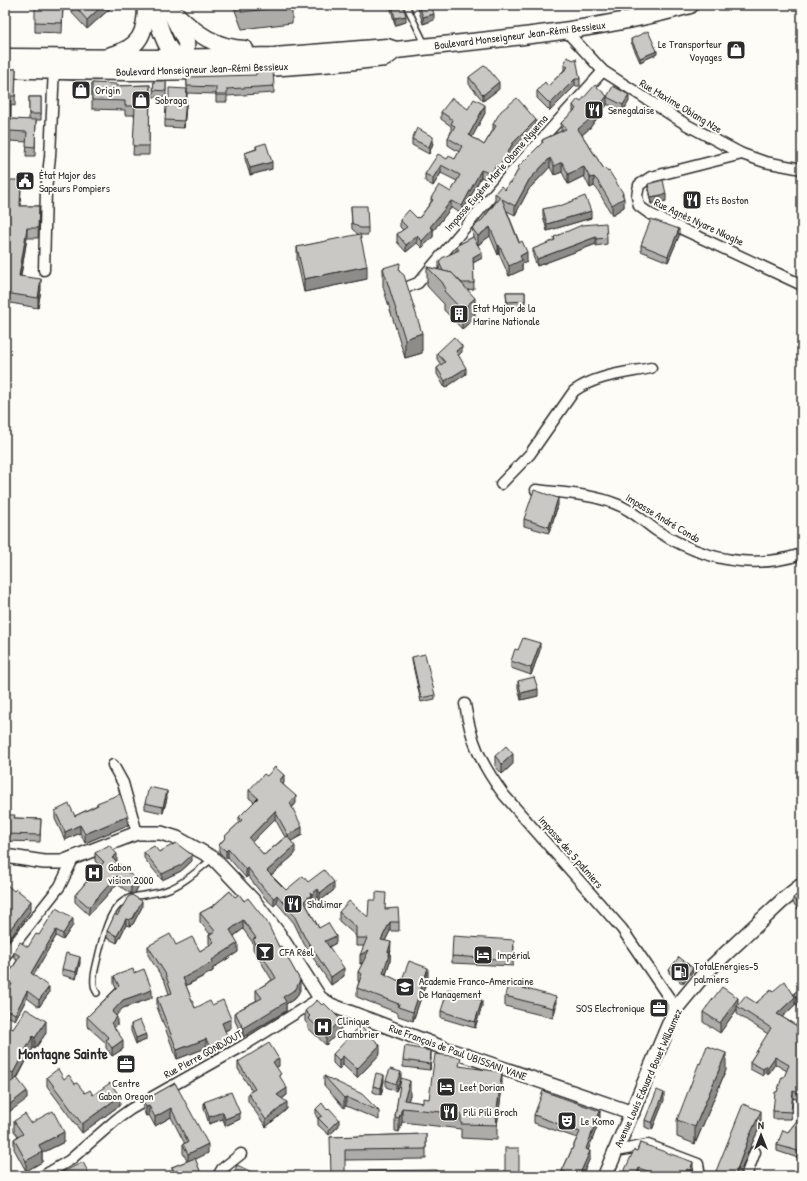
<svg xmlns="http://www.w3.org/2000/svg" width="807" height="1181" viewBox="0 0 807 1181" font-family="'Patrick Hand',sans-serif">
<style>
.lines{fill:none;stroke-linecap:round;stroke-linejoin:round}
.service-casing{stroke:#2b2b2b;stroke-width:8}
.minor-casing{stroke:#2b2b2b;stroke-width:13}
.tertiary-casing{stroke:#2b2b2b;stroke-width:16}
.secondary-casing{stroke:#2b2b2b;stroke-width:17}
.primary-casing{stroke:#2b2b2b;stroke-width:19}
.service{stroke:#fdfcf7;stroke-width:5}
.minor{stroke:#fdfcf7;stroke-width:10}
.tertiary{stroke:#fdfcf7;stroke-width:13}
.secondary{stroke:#fdfcf7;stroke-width:14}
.primary{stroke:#fdfcf7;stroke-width:16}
.wall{fill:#adaca9;stroke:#2b2b2b;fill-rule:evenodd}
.shaded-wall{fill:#8d8c89;stroke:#2b2b2b}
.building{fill:#c9c8c4;stroke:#2b2b2b}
.labels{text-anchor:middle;stroke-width:4;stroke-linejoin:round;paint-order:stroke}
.street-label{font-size:11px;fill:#2b2b2b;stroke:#fdfcf7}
.poi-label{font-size:11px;fill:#2b2b2b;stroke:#fdfcf7;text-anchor:start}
.district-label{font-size:15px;font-weight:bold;fill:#2b2b2b;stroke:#fdfcf7}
</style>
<rect width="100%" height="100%" fill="#fdfcf7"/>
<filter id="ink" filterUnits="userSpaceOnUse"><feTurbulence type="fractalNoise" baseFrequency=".025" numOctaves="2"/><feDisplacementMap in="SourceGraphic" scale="8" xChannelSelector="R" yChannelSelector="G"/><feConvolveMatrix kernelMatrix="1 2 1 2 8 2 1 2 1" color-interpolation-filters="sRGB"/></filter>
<g filter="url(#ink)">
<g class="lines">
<g class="service-casing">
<g id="service">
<polyline points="406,5 425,44"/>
<path d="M97,993C90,983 96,967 98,957C103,937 109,902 133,897C145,894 158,894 169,889C185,883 199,869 212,859"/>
</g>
</g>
<g class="minor-casing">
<g id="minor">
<polyline points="566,31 603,71 687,125 742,154 765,162 802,169"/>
<polyline points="742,154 651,177 639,185 637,196 639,206 650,214 802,285"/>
<polyline points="44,270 46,190 50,157 54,67"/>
<polyline points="405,288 418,283 512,172 603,71"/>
<path d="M501,484L530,454L574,391C596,375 626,373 651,368"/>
<path d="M536,490C562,493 592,494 616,504C631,509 644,522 657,531C702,559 750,571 802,554"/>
<path d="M465,704C471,742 481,764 504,795L622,929L676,1008"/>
<polyline points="113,765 123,783 137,833"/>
<polyline points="5,956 60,886 73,859"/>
<polyline points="616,1151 648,1145 698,1164 700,1176"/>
<polyline points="43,1176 70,1160 117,1119 131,1109 243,1046 320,998"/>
<polyline points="218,1176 222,1169 241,1154"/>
<polyline points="746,1176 755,1152"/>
</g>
</g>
<g class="tertiary-casing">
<polyline id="tertiary" points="5,856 44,862 62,862 137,833 161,833 177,838 213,858 254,901 279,934 320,998 331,1005 441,1047 633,1113"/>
</g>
<g class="secondary-casing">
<polyline id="secondary" points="605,1176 676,1008 705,973 782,901 802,885"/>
</g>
<g class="primary-casing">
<g id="primary">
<path d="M152,5C161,25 162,50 183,61"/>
<path d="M167,5L186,42C187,51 185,61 176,65"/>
<path d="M177,15C196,34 217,48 245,49"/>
<path d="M111,55C140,48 146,33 146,5"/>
<path d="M5,57L163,58L274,56L387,47L396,50C495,39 594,32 690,5"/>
<path d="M5,69C131,75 259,72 385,58L393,52"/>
</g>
</g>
<use href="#service" class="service"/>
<use href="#minor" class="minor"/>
<use href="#tertiary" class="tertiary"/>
<use href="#secondary" class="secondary"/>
<use href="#primary" class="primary"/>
</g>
<g class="wall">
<polygon points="72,5 113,5 113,6 87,29 72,13"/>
<polygon points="233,5 291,5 292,6 292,23 242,29"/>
<polygon points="390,5 403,5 406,22 395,25"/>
<polygon points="417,5 431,5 434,20 423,24"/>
<polygon points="63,6 62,33 35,32 35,22"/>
<polygon points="631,39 657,54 640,62 631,42"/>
<polygon points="574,60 580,79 580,86 575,86 550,111 537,98 537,91 548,86 564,70 564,65"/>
<polygon points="5,69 16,69 15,106 11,105 11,119 29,120 29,97 41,97 41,120 36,120 35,156 26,156 27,142 10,141 9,180 21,190 20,206 39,206 38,238 27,238 21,276 41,289 38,308 5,302"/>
<polygon points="187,77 274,86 274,93 227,96 227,102 216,102 216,94 187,93 184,128 165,127 165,120 187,89"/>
<polygon points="469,77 499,89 483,101 469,84"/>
<polygon points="154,81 166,81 166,97 153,97"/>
<polygon points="92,83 116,86 150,85 149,155 133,155 135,115 125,115 125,110 92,109"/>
<polygon points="607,96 629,101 623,112 607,104 607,105 589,129 582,135 604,169 623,196 624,207 612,215 597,189 594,186 590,188 584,176 568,184 562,172 554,175 550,167 529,189 515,215 507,211 527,262 522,264 522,270 509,276 499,254 498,255 490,236 478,245 477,243 482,258 473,263 474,289 467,290 475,318 462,329 444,310 444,304 442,302 427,286 427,267 439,270 439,262 456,251 456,246 473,237 472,228 482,220 495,202 495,193 505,190 511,183 518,170 518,167 542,143 542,140 561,131 561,123 573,112 573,105 581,101"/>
<polygon points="468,109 485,113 472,137 484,145 493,130 493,124 536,128 513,151 499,174 496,172 491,182 481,177 462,213 451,208 433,231 433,237 422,248 417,243 406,252 397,242 397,234 403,230 400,227 400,220 417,218 420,217 431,202 431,198 451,192 457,181 441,173 433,186 425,181 425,174 447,159 455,159 459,152 448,145 448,138 451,132 451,126 441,119 441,112"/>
<polygon points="412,139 433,143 429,154 412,145"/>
<polygon points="256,146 272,169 250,175 245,159 245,153 256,149"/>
<polygon points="648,184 666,201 651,204 648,190"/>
<polygon points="351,206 368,228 368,235 360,235 367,279 304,292 297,260 297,247 359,235 352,229"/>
<polygon points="560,206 591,218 547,231 543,216 543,209"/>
<polygon points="679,236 668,262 641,251 641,245"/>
<polygon points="554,237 607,238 607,244 596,246 596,244 537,266 533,256 533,249 554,241"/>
<polygon points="383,268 400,272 422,353 405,358 383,287"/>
<polygon points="506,292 525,292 525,308 507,308"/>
<polygon points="462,352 458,355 466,374 445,388 437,374 437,368 441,365 437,359 437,353"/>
<polygon points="558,505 549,533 524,526 524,519"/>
<polygon points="540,650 531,675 511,668 511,661"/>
<polygon points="412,657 435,695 435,699 421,702 412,661"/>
<polygon points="518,681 538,696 521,700 518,688"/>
<polygon points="495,756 513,764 502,774 495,766"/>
<path d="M284,783L283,784L296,803L292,808L302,835L291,841L295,854L271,875L286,890L308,882L334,890L320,901L318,897L312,902L311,901V903L307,906L319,928L336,943L329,947L344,976L331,985L304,944L294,923L277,903L274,906L265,898L248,876L246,878L228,857L226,859L219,852V845L225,838V836L239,823V817L254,802L249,798V790ZM275,819L285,837L264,855L252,842Z"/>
<polygon points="167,798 163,813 145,809 145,803"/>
<polygon points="97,803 128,825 85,843 80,833 65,840 55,819 55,811 75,816 97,805"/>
<polygon points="5,810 8,815 15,818 41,819 40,842 5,841"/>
<polygon points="144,852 159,852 192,861 181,871 162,880 144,858"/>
<polygon points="95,853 117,862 124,869 138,887 135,893 131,894 117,884 89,915 75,902 75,895 100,866 95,861"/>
<polygon points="5,883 31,910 9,940 5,937"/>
<polygon points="802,890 798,909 793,903 793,898"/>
<polygon points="230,891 300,990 296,998 286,1004 286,1011 243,1037 235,1021 235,1012 257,1000 256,999 256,990 272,980 253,949 253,943 243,929 234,936 238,952 213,968 213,971 186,986 195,1008 212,1005 231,1028 225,1031 228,1047 210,1056 206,1048 177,1059 157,1007 157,998 169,994 165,982 148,955 148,946 176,945 200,951 210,945 209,944 209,935 210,934 200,922 200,913 213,906"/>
<polygon points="142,907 133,924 129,926 126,925 117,943 107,938 107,931 117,916"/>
<polygon points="386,909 399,922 399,931 390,931 385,941 391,951 390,953 390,961 386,975 401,982 428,977 413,1021 398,1016 398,1013 357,997 357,988 359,982 358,981 358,972 363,963 360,964 364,946 356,946 356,936 339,921 339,912 368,917"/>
<polygon points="73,925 63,940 56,936 33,975 49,993 39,1007 27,998 15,1020 8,1016 5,1022 10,989 5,986 5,980 17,960 14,958 14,952 28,947 39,935"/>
<polygon points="514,946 513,966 452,963 452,956"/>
<polygon points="802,946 802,958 800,956 800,948"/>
<polygon points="80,963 76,979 62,975 62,969"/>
<polygon points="669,970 693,971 683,984 669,973"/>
<polygon points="134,973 152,998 123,1008 116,1015 117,1025 114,1028 123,1049 112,1056 106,1048 106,1043 87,1026 87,1017 116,988 114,984 114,976"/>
<polygon points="802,988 802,1013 795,1002 795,1005 782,1017 802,1029 802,1101 793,1098 791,1119 773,1119 773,1111 777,1092 787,1071 775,1064 768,1075 766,1073 763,1076 750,1069 750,1062 768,1034 737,1014 737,1009 720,1033 703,1022 703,1012 756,1003 772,992 794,996 794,993"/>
<polygon points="505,996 556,1007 553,1018 505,1006"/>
<polygon points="482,1006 475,1028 441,1018 441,1011"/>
<polygon points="305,1011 341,1030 326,1045 308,1028 308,1025 305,1021"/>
<polygon points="131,1024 146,1040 136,1044 131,1031"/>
<polygon points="5,1025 13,1029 46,1033 35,1049 33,1048 17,1079 27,1099 10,1083 5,1081"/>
<polygon points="333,1054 380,1054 357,1078 343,1065 339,1069 333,1063"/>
<polygon points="431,1058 430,1070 403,1067 403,1060"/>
<polygon points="238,1062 279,1066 276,1067 287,1095 282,1099 287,1109 266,1127 248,1101 248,1093 252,1091 238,1069"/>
<polygon points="461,1066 502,1087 497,1126 497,1140 461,1138 461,1129 402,1122 399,1132 395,1131 395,1117 401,1080 396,1091 386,1087 386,1080 401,1078 410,1095 408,1101 423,1103 429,1099"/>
<polygon points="726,1070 695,1144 677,1137 677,1120"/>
<polygon points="324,1076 379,1111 379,1120 346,1106 344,1108 324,1085"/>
<polygon points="47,1077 64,1079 75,1084 85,1093 93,1095 120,1105 82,1133 47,1086"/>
<polygon points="384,1081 381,1095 373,1092 373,1086"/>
<polygon points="175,1083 208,1153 195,1159 202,1176 172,1176 172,1167 187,1161 183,1153 183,1144 185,1144 171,1117 155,1126 149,1115 146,1116 143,1110 143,1101"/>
<polygon points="664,1100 652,1130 645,1127 645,1120"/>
<polygon points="204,1102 240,1119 225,1126 223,1119 209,1124 204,1108"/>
<polygon points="316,1109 339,1126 329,1135 318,1125 318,1119 316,1116"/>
<polygon points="802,1114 798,1158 777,1151 777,1145 788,1132"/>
<polygon points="534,1115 600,1119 588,1150 590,1158 582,1176 562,1176 562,1171 577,1138 534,1123"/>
<polygon points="14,1121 31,1123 64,1142 42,1153 42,1162 26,1171 14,1149 14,1139 18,1136 14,1131"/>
<polygon points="761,1124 749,1150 739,1176 716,1176 716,1171"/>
<polygon points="426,1134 426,1159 345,1160 330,1137"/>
<polygon points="640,1143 693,1172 692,1176 617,1176 623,1174 637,1151"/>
</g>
<g class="shaded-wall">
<polygon points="103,5 113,5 113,6 87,29 87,20"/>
<polygon points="434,14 434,20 423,24 423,17"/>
<polygon points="406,16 406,22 395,25 395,18"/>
<polygon points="657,51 657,54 640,62 640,58"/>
<polygon points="575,79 575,86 550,111 550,104"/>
<polygon points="499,82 499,89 483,101 483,95"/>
<polygon points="187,89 187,95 184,128 184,121"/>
<polygon points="629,95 629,101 623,112 623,105"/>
<polygon points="607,96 607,105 589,129 578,138 578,129"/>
<polygon points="485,105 485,113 469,143 469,135"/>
<polygon points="536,120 536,128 513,151 499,174 499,167 513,143"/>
<polygon points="433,137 433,143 429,154 429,147"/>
<polygon points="550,158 550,167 529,189 515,215 515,206 529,180"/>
<polygon points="272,162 272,169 250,175 250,168"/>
<polygon points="562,162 562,172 554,175 554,166"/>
<polygon points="441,165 441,173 433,186 433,178"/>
<polygon points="496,165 496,172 491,182 491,174"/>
<polygon points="584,167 584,176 568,184 568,174"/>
<polygon points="481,170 481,177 462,213 462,206"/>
<polygon points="594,177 594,186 590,188 590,178"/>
<polygon points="623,193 623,198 624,198 624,207 612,215 612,205"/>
<polygon points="666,194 666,201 651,204 651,197"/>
<polygon points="451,201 451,208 433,231 433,237 422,248 422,241 430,227"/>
<polygon points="591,211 591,218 547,231 547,224"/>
<polygon points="490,227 490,236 478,245 478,236"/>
<polygon points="27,228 27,238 19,285 19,276"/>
<polygon points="679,229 679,236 668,262 668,256"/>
<polygon points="417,236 417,243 406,252 406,245"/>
<polygon points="596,237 596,244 537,266 537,259"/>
<polygon points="499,245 499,254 498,255 498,246"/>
<polygon points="482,252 482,258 473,263 473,257"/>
<polygon points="527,252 527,262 522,264 522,270 509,276 509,266 520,256"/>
<polygon points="367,266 367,279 304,292 304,279"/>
<polygon points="41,279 41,289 38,308 38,298"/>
<polygon points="475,298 475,318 462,329 462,310"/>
<polygon points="422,333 422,353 405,358 405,339"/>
<polygon points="462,346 462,352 456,358 456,351"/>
<polygon points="466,368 466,374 445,388 445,381"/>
<polygon points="558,498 558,505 549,533 549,527"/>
<polygon points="540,643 540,650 531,675 531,668"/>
<polygon points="538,689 538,696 521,700 521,693"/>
<polygon points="513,754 513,764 502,774 502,764"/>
<polygon points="284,775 284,783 279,789 279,781"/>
<polygon points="167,791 167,798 163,813 163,807"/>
<polygon points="296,796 296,803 290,811 290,803"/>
<polygon points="275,811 275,819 249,845 249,838"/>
<polygon points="128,816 128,825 85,843 85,834"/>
<polygon points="80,825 80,833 65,840 65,832"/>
<polygon points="302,827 302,835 288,843 288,835"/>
<polygon points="295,846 295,854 267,879 267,871"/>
<polygon points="228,849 228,857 226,859 226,851"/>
<polygon points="117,854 117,862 112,858"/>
<polygon points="192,855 192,861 181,871 162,880 162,874"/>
<polygon points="248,868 248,876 246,878 246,870"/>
<polygon points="117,876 117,884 89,915 89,907"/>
<polygon points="138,880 138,887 135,893 131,894 131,886"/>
<polygon points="334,882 334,890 320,901 320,893"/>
<polygon points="318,889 318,897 312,902 312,894"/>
<polygon points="277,895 277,903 274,906 274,898"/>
<polygon points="311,895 311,903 304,909 304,901"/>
<polygon points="802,900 802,905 798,909 798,903"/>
<polygon points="31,901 31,910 9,940 9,931"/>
<polygon points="142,901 142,907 133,924 129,926 129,920"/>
<polygon points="73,918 73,925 63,940 63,934"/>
<polygon points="126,919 126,925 117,943 117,936"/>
<polygon points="243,920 243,929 230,939 230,930"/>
<polygon points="390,922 390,931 381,949 381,940"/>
<polygon points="56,930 56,936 31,980 31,973"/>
<polygon points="336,936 336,943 325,949 325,941"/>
<polygon points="391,942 390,961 383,982 383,973 388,952"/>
<polygon points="238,943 238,952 213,968 213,971 183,987 183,978"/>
<polygon points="369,950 369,958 360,964 360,955"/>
<polygon points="80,957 80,963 76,979 76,972"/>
<polygon points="344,968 344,976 331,985 331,977"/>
<polygon points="428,968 428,977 413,1021 413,1012"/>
<polygon points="693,968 693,971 683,984 683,981"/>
<polygon points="300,980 300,990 296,998 286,1004 286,1011 243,1037 243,1028 283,997"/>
<polygon points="49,987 49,993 39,1007 39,1000"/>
<polygon points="152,990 152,998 123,1008 112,1020 112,1012 123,1000"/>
<polygon points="27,991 27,998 15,1020 15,1014"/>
<polygon points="556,997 556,1007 553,1018 553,1008"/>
<polygon points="795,997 795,1005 777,1022 777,1014"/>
<polygon points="738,998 738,1007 737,1006 737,1009 720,1033 720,1023"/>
<polygon points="482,1000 482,1006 475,1028 475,1022"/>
<polygon points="8,1010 8,1016 5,1022 5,1015"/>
<polygon points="117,1017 117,1025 111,1031 111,1023"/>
<polygon points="231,1019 231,1028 222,1032 222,1023"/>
<polygon points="341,1020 341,1030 326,1045 326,1035"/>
<polygon points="46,1021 46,1033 35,1049 35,1038"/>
<polygon points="146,1034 146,1040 136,1044 136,1038"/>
<polygon points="33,1036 33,1048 13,1085 13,1073"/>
<polygon points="228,1038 228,1047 210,1056 210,1047"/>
<polygon points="206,1039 206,1048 177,1059 177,1050"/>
<polygon points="123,1040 123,1049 112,1056 112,1048"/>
<polygon points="380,1045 380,1054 357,1078 357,1069"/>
<polygon points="431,1051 431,1058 430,1070 430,1064"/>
<polygon points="726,1053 726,1070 695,1144 695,1127"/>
<polygon points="343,1056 343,1065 339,1069 339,1060"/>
<polygon points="775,1057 775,1064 768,1075 768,1067"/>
<polygon points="279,1059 279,1066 273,1069 273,1062"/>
<polygon points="766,1066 766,1073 763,1076 763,1069"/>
<polygon points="401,1072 401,1079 396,1091 396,1084"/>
<polygon points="502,1072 502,1087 497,1126 496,1116"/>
<polygon points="384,1075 384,1081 381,1095 381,1088"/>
<polygon points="410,1081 410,1095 406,1108 404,1100"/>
<polygon points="287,1088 287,1095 277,1102 277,1095"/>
<polygon points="27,1091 27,1099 5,1115 5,1108"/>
<polygon points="793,1091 793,1098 791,1119 791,1112"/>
<polygon points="664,1093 664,1100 652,1130 652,1123"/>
<polygon points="120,1096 120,1105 82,1133 82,1124"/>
<polygon points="346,1097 346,1106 344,1108 344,1098"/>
<polygon points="287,1102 287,1109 266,1127 266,1120"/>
<polygon points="149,1106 149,1115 146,1116 146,1107"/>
<polygon points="171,1108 171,1117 155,1126 155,1117"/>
<polygon points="402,1108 402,1122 399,1132 399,1118"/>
<polygon points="600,1111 600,1119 586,1156 586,1149"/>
<polygon points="761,1111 761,1124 749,1150 739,1176 735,1176 749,1137"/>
<polygon points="223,1112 223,1119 209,1124 209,1117"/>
<polygon points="240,1113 240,1119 225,1126 225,1119"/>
<polygon points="339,1119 339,1126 329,1135 329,1129"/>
<polygon points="64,1132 64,1142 42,1153 42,1162 26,1171 26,1161 39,1145"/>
<polygon points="802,1140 802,1146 798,1158 798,1151"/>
<polygon points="208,1144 208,1153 188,1163 188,1154"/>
<polygon points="590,1151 590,1158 582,1176 579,1176"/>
<polygon points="693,1162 693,1172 692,1176 690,1176 690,1170"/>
<polygon points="639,1168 639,1176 636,1176"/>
<polygon points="687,1169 687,1176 684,1176"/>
</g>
<g class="building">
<polygon points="35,5 63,6 62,23 35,22"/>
<polygon points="74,5 103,5 87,20"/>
<polygon points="239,5 291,5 292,6 242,12"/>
<polygon points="392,5 403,5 406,16 395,18"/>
<polygon points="419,5 431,5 434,14 423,17"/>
<polygon points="648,31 657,51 640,58 631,39"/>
<polygon points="567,57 574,60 576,58 580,79 575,79 550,104 537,91 545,82 548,86 568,67 564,65"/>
<polygon points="485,65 499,82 483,95 469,77"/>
<polygon points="5,69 16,69 15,96 11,96 10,119 36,120 35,147 26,146 27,132 10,131 9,180 21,180 20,206 39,206 38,228 27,228 19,276 41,279 38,298 5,293"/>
<polygon points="273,70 274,86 227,89 227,95 216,95 216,87 187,86 187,77 256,75 256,71"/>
<polygon points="154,81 166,81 166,91 153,90"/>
<polygon points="92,83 116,84 116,86 150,85 149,146 133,146 135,106 125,106 125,101 92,100"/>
<polygon points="595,85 607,96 589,120 578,129 604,169 605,168 608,172 609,171 623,193 622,194 624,198 612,205 597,180 594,177 590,178 584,167 568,174 562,162 554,166 550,158 529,180 515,206 502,199 519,243 522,241 527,252 520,256 522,260 509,266 499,245 498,246 490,227 478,236 472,228 482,220 500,197 495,193 501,186 505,190 509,182 511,183 519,168 518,167 543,142 542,140 566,129 561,123 576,109 573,105 578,99 581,101"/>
<polygon points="613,86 629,95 623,105 607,97"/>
<polygon points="169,88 187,89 184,121 165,120 166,106 169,106"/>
<rect x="29" y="97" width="12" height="17"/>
<polygon points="452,98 468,109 474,99 485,105 469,135 484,145 496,126 493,124 501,111 517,98 536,120 513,143 499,167 496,165 491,174 481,170 462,206 451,201 430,227 433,229 422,241 417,236 406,245 397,234 407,227 400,220 409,210 417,218 420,217 433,200 431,198 439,185 451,192 460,175 441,165 433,178 425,174 438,154 447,159 449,156 455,159 462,146 448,138 455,126 451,124 453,120 441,112"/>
<polygon points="417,128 433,137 429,147 412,139"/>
<polygon points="266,143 272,162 250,168 245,153 257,149 256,146"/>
<polygon points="663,180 666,194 651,197 648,184"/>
<polygon points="585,196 591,211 547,224 543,209 560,205 560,206"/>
<polygon points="351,206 367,206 368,228 360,228 352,223"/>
<polygon points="651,219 679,229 668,256 641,245"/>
<polygon points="606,223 607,238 596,239 596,237 537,259 533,249 555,240 554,237 582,225"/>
<polygon points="360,234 367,266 304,279 297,247"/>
<polygon points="473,237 482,252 473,257 474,283 462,283 452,273 443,271 439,262 442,258 459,250 456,246"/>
<polygon points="400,263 399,271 404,275 422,333 405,339 383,268"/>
<polygon points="427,267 452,273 475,298 462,310 444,291 446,289 442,282"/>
<polygon points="506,292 525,292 525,301 507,302"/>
<polygon points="454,337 462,346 456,351 466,368 445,381 437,368 445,362 437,353"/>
<polygon points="534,490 558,498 549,527 524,519"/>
<polygon points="523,638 540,643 531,668 511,661 515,649 518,650"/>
<polygon points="425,654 435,695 421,698 412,657"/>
<polygon points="534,677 538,689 521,693 518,681"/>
<polygon points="506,746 513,754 502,764 495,756"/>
<polygon points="275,767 284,775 279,781 296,796 290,803 302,827 288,835 275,811 249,838 264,855 287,836 295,846 267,871 286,890 303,876 308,882 324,870 334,882 320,893 318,889 312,894 310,892 311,895 304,901 319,928 328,923 336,936 325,941 344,968 331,977 304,936 294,915 277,895 274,898 265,890 248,868 246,870 228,849 226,851 219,845 226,837 225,836 242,820 239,817 258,798 249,790 264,774 267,776"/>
<polygon points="149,787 167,791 163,807 145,803"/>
<polygon points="120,794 128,816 85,834 80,825 65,832 55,811 69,804 75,816 98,805 97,803"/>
<polygon points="5,810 8,810 8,815 15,815 14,818 41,819 40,835 5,834"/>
<polygon points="176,843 192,855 181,865 162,874 144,852 154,846 159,852"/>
<polygon points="109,845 117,854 112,858 124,868 123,869 138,880 135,885 131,886 117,876 89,907 75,895 104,862 95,853"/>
<polygon points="5,883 14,891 16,889 31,901 9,931 5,928"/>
<polygon points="802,890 802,900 798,903 793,898"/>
<polygon points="230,891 235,897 239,894 244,901 248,898 255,907 267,922 279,947 281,946 300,980 296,989 283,997 286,1002 243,1028 235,1012 262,998 256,990 276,978 253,939 256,938 243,920 230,930 238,943 212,960 213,962 183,978 195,1008 210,1001 212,1005 223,1000 231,1019 222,1023 228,1038 210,1047 206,1039 177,1050 157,998 172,993 165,973 148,946 170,934 176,945 192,937 200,951 214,942 209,935 215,931 200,913 213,906"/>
<polygon points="376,892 386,893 385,909 398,908 399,922 390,922 381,940 391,942 388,952 390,952 383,973 401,982 409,961 428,968 413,1012 398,1007 399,1004 357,988 362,974 358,972 369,950 360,955 367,938 356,938 356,927 339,912 349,901 368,917 369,900 376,900"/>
<polygon points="132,895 142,901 133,918 129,920 126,919 117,936 107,931 115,914 117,916 128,897"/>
<polygon points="56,908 73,918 63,934 56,930 31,973 49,987 39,1000 27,991 15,1014 8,1010 5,1015 5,998 12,984 5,980 20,956 14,952 20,942 28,947 36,934 39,935"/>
<polygon points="453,936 514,940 513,960 452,956"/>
<polygon points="802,946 802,951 800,948"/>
<polygon points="66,953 80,957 76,972 62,969"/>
<polygon points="679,957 693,968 683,981 669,970"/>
<polygon points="133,969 134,973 144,969 152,990 123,1000 112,1012 117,1017 111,1023 123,1040 112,1048 106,1040 109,1038 87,1017 119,986 114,976"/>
<polygon points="785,981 795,997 777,1014 802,1029 802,1094 793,1091 791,1112 773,1111 775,1092 777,1092 782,1077 784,1077 789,1065 775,1057 768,1067 766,1066 763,1069 750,1062 771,1028 737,1006 745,996 756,1003 771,990 772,992"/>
<polygon points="508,984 556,997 553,1008 505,996"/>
<polygon points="722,987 738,998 720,1023 703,1012"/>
<polygon points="802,988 802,1005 794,993"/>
<polygon points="448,989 482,1000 475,1022 441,1011"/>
<polygon points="317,1000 322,1005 324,1003 341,1020 326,1035 308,1018 310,1016 305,1011"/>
<polygon points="26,1009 46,1021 35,1038 33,1036 13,1073 5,1069 5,1025 13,1029"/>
<polygon points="140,1020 146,1034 136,1038 131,1024"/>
<polygon points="360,1026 380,1045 357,1069 343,1056 339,1060 333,1054"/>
<polygon points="269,1043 279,1059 273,1062 281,1074 279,1075 287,1088 277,1095 287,1102 266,1120 248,1093 255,1089 238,1062"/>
<polygon points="405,1046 431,1051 430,1064 403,1060"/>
<polygon points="707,1046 726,1053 695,1127 677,1120 699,1063 700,1064"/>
<polygon points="435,1054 461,1057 459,1066 502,1072 496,1116 497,1125 461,1124 461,1114 402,1108 399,1118 395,1117 401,1078 410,1081 404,1100 423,1103 423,1098 429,1099"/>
<polygon points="58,1069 64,1079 69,1075 75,1084 77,1083 85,1093 90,1090 93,1095 110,1083 120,1096 82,1124 47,1077"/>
<polygon points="390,1069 401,1072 396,1084 386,1080"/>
<polygon points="376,1073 384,1075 381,1088 373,1086"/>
<polygon points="324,1076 362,1094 379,1111 346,1097 344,1098"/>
<polygon points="17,1078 27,1091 5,1108 5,1086"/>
<polygon points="175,1083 208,1144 188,1154 183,1144 188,1142 171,1108 155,1117 149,1106 146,1107 143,1101"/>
<polygon points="657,1090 664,1093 652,1123 645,1120"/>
<polygon points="543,1091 600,1111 586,1149 590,1151 579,1176 574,1176 562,1171 580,1132 534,1115"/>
<polygon points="231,1092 240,1113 225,1119 223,1112 209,1117 204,1102"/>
<polygon points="322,1103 327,1110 329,1108 339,1119 329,1129 318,1118 322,1116 316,1109"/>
<polygon points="743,1104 761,1111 749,1137 735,1175 733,1174 732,1176 729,1176 716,1171"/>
<polygon points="53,1111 64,1132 39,1145 42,1152 26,1161 14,1139 23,1134 14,1121 25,1114 31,1123"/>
<polygon points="802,1114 802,1140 798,1151 777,1145 783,1130 788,1132"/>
<polygon points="426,1134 426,1149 345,1150 345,1176 331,1176 330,1137"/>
<polygon points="640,1143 693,1162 690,1170 687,1169 684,1176 661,1176 639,1168 636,1176 617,1176 619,1173 623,1174 634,1150 637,1151"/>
<rect x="505" y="1148" width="14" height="28"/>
<polygon points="195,1158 202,1176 176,1176 172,1167"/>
<polygon points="83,1162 90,1176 65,1176 63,1172"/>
<polygon points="237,1165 260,1176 233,1176"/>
<polygon points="437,1170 437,1176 368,1176 368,1171"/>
<polygon points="464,1173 478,1173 478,1176 465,1176"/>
</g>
</g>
<defs>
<g id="shop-square" transform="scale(1)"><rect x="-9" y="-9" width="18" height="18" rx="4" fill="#2b2b2b" stroke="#fdfcf7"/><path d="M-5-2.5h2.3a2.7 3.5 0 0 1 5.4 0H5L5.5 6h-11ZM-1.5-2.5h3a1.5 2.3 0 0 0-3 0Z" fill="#fff"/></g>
<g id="restaurant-square" transform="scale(1)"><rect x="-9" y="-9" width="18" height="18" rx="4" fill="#2b2b2b" stroke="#fdfcf7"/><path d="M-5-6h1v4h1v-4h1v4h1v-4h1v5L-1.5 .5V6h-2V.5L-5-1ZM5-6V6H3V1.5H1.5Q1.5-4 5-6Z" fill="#fff"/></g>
<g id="civic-square" transform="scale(1)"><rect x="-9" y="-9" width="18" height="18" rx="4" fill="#2b2b2b" stroke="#fdfcf7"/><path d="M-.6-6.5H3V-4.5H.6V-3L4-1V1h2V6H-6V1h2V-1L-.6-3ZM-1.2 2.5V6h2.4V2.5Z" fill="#fff"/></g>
<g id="building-square" transform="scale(1)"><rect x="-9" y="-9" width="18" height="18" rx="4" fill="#2b2b2b" stroke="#fdfcf7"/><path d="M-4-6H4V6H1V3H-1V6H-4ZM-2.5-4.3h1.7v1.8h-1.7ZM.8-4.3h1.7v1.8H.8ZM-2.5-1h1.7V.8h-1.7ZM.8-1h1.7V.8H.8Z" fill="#fff"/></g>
<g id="hospital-square" transform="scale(1)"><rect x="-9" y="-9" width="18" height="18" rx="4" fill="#2b2b2b" stroke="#fdfcf7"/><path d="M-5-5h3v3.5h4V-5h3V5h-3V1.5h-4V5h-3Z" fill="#fff"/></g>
<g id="bar-square" transform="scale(1)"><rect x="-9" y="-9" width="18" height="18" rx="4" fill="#2b2b2b" stroke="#fdfcf7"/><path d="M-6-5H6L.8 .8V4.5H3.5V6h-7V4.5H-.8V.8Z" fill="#fff"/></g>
<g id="hotel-square" transform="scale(1)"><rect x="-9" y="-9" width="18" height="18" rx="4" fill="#2b2b2b" stroke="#fdfcf7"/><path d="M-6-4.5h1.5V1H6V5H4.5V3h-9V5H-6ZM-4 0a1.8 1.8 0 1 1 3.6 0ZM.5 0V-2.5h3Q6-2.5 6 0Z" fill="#fff"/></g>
<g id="fuel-square" transform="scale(1)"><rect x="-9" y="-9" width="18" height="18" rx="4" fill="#2b2b2b" stroke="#fdfcf7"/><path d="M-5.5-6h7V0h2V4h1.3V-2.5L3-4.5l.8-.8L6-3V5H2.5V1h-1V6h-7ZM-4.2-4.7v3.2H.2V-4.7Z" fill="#fff"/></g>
<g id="school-square" transform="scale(1)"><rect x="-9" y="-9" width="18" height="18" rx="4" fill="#2b2b2b" stroke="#fdfcf7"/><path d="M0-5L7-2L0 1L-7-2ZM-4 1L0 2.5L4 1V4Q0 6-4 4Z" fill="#fff"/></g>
<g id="office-square" transform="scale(1)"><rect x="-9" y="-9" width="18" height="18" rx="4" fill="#2b2b2b" stroke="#fdfcf7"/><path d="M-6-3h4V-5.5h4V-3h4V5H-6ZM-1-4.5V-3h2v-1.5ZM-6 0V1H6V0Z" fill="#fff"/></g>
<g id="theatre-square" transform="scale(1)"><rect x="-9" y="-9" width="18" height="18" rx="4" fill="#2b2b2b" stroke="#fdfcf7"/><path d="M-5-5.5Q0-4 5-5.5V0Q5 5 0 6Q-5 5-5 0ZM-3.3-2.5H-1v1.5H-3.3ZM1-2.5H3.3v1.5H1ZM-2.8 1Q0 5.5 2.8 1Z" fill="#fff"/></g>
</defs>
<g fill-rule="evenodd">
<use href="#shop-square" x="736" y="50"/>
<use href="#shop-square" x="81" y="90"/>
<use href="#shop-square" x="141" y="100"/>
<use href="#restaurant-square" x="594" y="110"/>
<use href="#civic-square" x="25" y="181"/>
<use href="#restaurant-square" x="692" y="200"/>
<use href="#building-square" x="459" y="314"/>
<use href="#hospital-square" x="94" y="873"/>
<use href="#restaurant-square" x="293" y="904"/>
<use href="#bar-square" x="265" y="952"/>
<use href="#hotel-square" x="483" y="955"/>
<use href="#fuel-square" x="680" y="972"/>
<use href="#school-square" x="405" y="987"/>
<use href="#office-square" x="659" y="1008"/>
<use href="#hospital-square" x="323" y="1027"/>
<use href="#office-square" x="126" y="1064"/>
<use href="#hotel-square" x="446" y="1087"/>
<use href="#restaurant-square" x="449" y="1112"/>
<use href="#theatre-square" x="567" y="1121"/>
</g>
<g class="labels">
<g class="street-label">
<text transform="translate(520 35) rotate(-7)" y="4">Boulevard Monseigneur Jean-Rémi Bessieux</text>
<text transform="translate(202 69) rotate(-2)" y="4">Boulevard Monseigneur Jean-Rémi Bessieux</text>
<text transform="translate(681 106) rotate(31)" y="4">Rue Maxime Obiang Nze</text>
<text transform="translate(496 173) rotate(-49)" y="4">Impasse Eugène Marie Obame Nguema</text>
<text transform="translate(699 222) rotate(25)" y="4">Rue Agnès Nyare Nkoghe</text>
<text transform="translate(663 518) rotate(31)" y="4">Impasse André Condo</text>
<text transform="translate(571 852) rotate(49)" y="4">Impasse des 5 palmiers</text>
<text transform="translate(458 1052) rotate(20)" y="4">Rue François de Paul UBISSANI VANE</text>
<text transform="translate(203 1054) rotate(-29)" y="4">Rue Pierre GONDJOUT</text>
<text transform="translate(648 1078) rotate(-66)" y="4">Avenue Louis Edouard Bouet Willaumez</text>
</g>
<g class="poi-label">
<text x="722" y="48" text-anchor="end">Le Transporteur<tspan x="722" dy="13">Voyages</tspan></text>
<text x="95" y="94">Origin</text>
<text x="155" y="104">Sobraga</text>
<text x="608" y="114">Senegalaise</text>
<text x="39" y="179">État Major des<tspan x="39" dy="13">Sapeurs Pompiers</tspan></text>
<text x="706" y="204">Ets Boston</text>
<text x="473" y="312">Etat Major de la<tspan x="473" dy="13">Marine Nationale</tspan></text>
<text x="108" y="871">Gabon<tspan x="108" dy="13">vision 2000</tspan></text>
<text x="307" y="908">Shalimar</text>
<text x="279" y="956">CFA Réel</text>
<text x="497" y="959">Impérial</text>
<text x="694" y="970">TotalEnergies-5<tspan x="694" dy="13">palmiers</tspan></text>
<text x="419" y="985">Academie Franco-Americaine<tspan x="419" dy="13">De Management</tspan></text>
<text x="645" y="1012" text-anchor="end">SOS Electronique</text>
<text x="337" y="1025">Clinique<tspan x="337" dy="13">Chambrier</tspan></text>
<text x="126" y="1087" text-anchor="middle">Centre<tspan x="126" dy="13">Gabon Oregon</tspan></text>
<text x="460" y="1091">Leet Dorian</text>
<text x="463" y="1116">Pili Pili Broch</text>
<text x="581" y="1125">Le Komo</text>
</g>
<g class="district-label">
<text x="63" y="1059">Montagne Sainte</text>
</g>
</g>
<rect width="807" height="1181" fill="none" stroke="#fdfcf7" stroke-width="20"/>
<rect x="10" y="10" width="787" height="1161" fill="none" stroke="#2b2b2b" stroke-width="1.5" filter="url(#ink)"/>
<g transform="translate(761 1135)" stroke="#fdfcf7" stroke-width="3" paint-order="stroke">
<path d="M0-3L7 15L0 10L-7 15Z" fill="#2b2b2b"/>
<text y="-6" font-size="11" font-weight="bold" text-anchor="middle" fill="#2b2b2b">N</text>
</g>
</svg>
